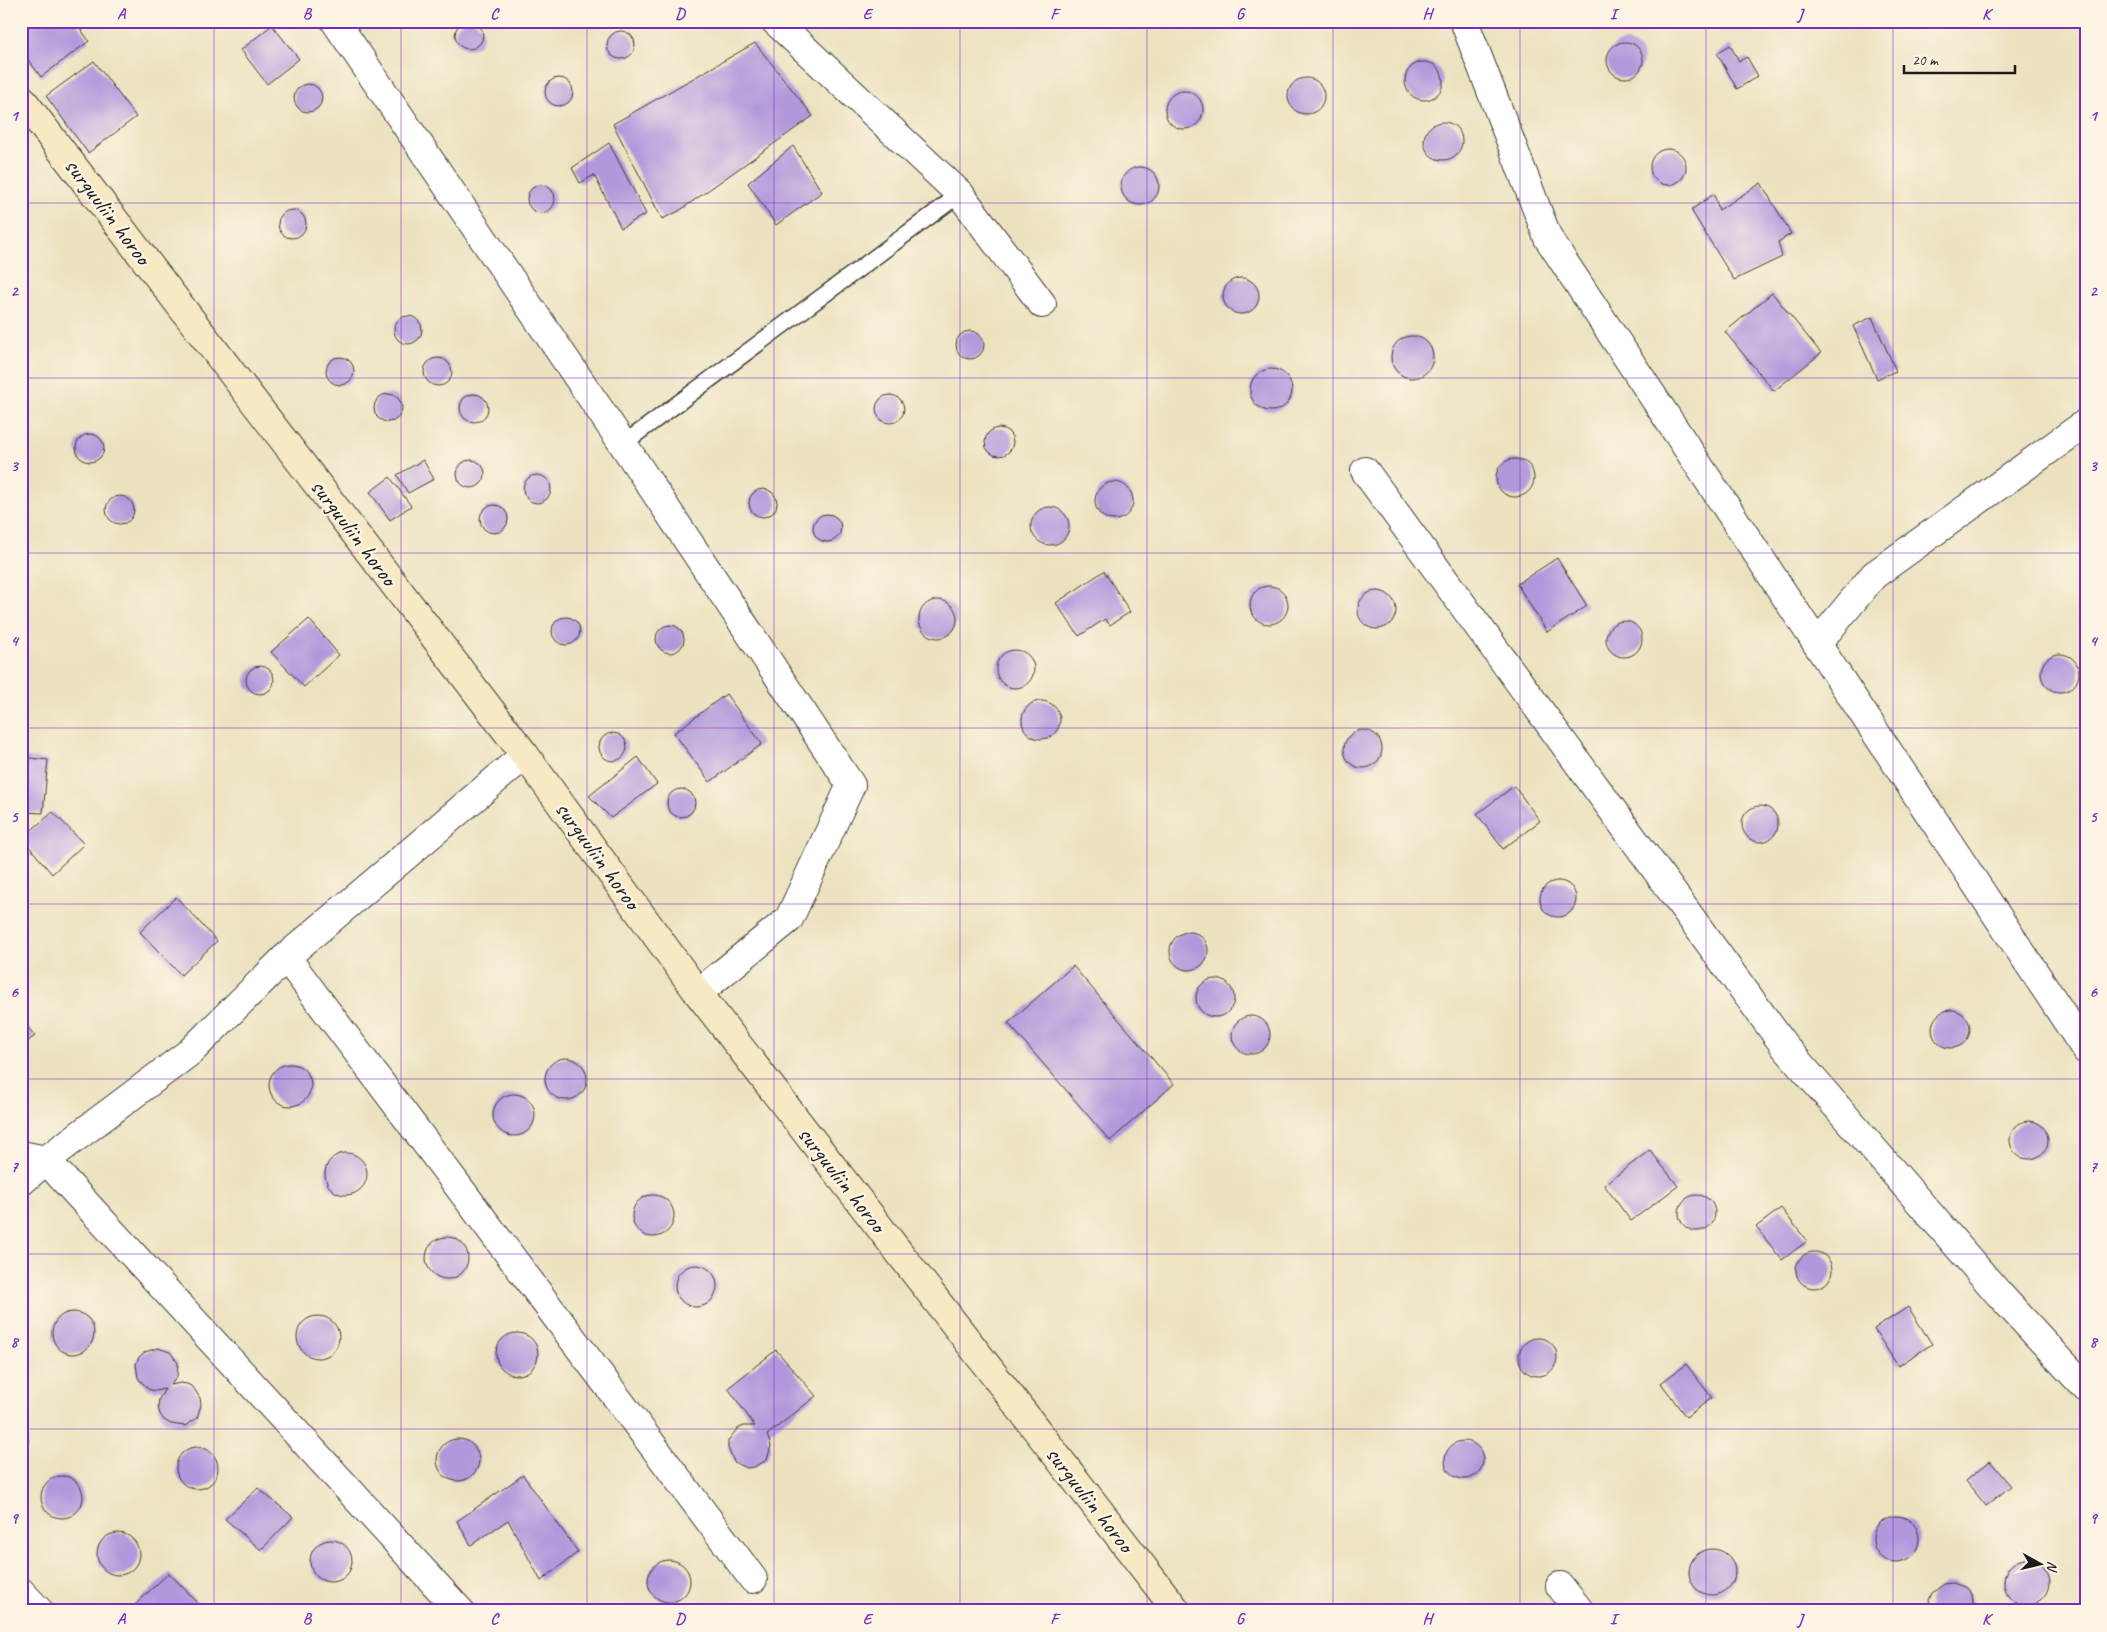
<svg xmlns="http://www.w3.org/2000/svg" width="2107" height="1632" viewBox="0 0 2107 1632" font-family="Caveat,sans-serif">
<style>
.building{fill:#b198dc}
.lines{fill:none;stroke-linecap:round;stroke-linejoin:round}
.lane-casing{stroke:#3b3a35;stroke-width:18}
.street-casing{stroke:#3b3a35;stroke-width:30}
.secondary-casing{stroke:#3b3a35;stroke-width:30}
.lane{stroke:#fff;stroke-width:15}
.street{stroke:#fff;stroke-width:28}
.secondary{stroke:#f7e9c3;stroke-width:28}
.grid{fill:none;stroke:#7b2cbf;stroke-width:1;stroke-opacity:0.55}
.labels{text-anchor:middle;stroke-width:5;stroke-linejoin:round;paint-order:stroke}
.street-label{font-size:24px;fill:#1c1c1c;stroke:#fcf5e5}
.neatline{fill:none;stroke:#7b2cbf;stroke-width:2}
.grid-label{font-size:16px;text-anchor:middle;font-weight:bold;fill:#7b2cbf}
</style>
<rect width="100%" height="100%" fill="#fcf5e5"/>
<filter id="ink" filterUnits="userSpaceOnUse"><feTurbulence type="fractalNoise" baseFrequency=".02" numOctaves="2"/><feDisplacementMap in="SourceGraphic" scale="10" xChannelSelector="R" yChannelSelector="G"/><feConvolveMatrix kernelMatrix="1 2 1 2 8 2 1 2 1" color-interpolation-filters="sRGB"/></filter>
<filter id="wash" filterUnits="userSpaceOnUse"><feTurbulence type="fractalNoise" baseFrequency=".0096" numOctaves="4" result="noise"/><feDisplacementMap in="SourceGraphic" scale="20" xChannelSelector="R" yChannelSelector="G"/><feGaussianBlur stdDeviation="1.12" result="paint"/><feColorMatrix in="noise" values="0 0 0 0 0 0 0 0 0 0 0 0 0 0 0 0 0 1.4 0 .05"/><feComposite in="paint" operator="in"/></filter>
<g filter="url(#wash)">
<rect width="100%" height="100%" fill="#ece2c0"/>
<g id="blocks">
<g class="building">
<circle cx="469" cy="35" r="14"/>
<polygon points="21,21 75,21 89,41 41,77 21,50"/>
<polygon points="272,25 299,59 267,84 241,50"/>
<circle cx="621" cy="45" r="14"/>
<circle cx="1625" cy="60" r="18"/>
<polygon points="755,43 813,116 679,211 662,219 613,124"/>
<polygon points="1730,45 1739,61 1747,57 1758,76 1737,89 1717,53"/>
<polygon points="94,61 136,117 88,153 46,96"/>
<circle cx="1424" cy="81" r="19"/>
<circle cx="559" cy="92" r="14"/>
<circle cx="1306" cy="96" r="18"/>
<circle cx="308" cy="98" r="14"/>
<circle cx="1184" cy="110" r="19"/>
<circle cx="1443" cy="141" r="19"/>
<polygon points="609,143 646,214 621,228 594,175 580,183 572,168"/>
<polygon points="793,146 822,192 776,225 748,183"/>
<circle cx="1668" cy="167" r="18"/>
<circle cx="1140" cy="186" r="19"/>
<polygon points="1761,183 1791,234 1778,242 1782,257 1734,280 1691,210 1714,194 1719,210"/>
<circle cx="541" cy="199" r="14"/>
<circle cx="292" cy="224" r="14"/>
<circle cx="1241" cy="296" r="18"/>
<polygon points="1772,293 1821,353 1774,391 1725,332"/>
<circle cx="408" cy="330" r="14"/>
<polygon points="1872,317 1896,371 1877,379 1853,326"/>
<circle cx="970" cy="345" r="14"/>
<circle cx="1412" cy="357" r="21"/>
<circle cx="340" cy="371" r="14"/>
<circle cx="438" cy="372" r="14"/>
<circle cx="1271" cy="390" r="21"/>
<circle cx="388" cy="408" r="14"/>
<circle cx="474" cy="408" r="14"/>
<circle cx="890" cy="409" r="14"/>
<circle cx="999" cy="442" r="14"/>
<circle cx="90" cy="448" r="14"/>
<circle cx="1515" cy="478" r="19"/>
<circle cx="471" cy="474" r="14"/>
<polygon points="423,460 434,479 408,493 397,475"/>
<circle cx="537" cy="489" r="14"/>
<polygon points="390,477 411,506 390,520 370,492"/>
<circle cx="1114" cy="501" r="19"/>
<circle cx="763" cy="503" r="14"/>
<circle cx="120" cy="510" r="14"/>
<circle cx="494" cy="519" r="14"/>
<circle cx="1050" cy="526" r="19"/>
<circle cx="827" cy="528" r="14"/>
<polygon points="1557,558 1587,606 1547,632 1517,584"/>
<polygon points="1104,571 1130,612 1110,625 1105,619 1079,636 1056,603"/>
<circle cx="1269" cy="605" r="19"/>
<circle cx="1377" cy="610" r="19"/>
<circle cx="938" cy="619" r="19"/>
<circle cx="566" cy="631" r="14"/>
<polygon points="309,619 339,655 304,687 271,652"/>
<circle cx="1624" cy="639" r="18"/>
<circle cx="670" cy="639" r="14"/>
<circle cx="1015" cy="669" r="19"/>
<circle cx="2060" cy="673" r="19"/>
<circle cx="260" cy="680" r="14"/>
<polygon points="726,694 762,744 710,782 674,733"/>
<circle cx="1041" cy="720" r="19"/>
<circle cx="1363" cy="749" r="19"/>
<circle cx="613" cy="747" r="14"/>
<polygon points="21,757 48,760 43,813 21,812"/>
<polygon points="638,757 657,784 611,818 589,796"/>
<polygon points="1514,786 1540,821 1503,849 1477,814"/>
<circle cx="681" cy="803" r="14"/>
<circle cx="1760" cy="824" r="18"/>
<polygon points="53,812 84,844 52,874 22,838"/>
<circle cx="1558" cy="899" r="18"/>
<polygon points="176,897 217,941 181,975 140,932"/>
<circle cx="1189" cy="951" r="19"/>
<polygon points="1073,966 1174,1084 1110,1141 1008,1023"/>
<circle cx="1215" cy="998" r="19"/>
<circle cx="1951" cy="1029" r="19"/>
<circle cx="1251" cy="1035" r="19"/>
<polygon points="21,1019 35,1036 21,1046"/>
<circle cx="566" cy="1079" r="21"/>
<circle cx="290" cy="1085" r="21"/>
<circle cx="514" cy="1115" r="21"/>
<circle cx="2029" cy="1140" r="19"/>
<polygon points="1650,1150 1678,1186 1631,1221 1604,1185"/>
<circle cx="346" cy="1174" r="21"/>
<circle cx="653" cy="1216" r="21"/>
<circle cx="1697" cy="1213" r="18"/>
<polygon points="1781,1208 1807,1241 1782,1260 1756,1227"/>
<circle cx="447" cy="1258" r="21"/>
<circle cx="1814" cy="1270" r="18"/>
<circle cx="696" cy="1286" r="21"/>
<polygon points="1908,1307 1932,1344 1898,1366 1874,1329"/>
<circle cx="73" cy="1333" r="21"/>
<circle cx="318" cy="1337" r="21"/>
<circle cx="517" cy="1354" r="21"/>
<circle cx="1538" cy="1357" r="19"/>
<polygon points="158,1348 170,1352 178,1363 177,1376 171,1385 180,1383 187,1384 193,1387 200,1398 201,1405 197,1418 185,1426 171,1424 164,1420 160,1414 158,1407 159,1399 165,1389 155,1391 148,1389 138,1378 136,1364 139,1357 145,1352"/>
<polygon points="776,1350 816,1396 767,1435 771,1446 767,1460 754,1467 747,1468 734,1462 728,1448 728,1441 737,1429 744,1426 755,1426 728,1388"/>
<polygon points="1686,1364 1712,1398 1686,1417 1661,1383"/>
<polygon points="21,1426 27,1434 28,1441 27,1448 21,1456"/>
<circle cx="458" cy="1460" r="21"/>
<circle cx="1464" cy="1460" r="19"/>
<circle cx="197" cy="1468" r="21"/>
<polygon points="1990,1461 2011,1486 1986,1506 1966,1481"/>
<polygon points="523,1475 578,1552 541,1581 508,1520 471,1545 457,1521"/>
<circle cx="62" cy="1497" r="21"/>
<polygon points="258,1488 293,1517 261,1550 225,1519"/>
<circle cx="1896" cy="1539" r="23"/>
<circle cx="118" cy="1554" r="21"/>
<circle cx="331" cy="1561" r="21"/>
<circle cx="1712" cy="1572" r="23"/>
<circle cx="2027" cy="1582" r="23"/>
<circle cx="669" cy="1581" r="21"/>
<polygon points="169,1573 203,1608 201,1611 128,1611"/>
<polygon points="1953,1583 1967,1588 1972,1594 1974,1611 1930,1611 1929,1600 1932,1593 1944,1584"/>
</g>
</g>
</g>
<g filter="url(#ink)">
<use href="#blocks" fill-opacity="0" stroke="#3b3a35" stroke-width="1"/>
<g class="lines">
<g class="lane-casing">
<polyline id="lane" points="623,444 960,194"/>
</g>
<g class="street-casing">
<g id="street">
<polyline points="335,21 623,444 851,785 789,919 698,993"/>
<polyline points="775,21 960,194 1042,304"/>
<polyline points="1464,21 1548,238 2086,1050"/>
<polyline points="1365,471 1786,1048 1999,1294 2086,1388"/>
<polyline points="1817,644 1874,575 2086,423"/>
<polyline points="286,957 753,1579"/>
<polyline points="21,1155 46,1160 460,1611"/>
<polyline points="21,1182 46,1160 190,1052 286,957 525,755"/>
<polyline points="1560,1586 1580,1611"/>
<polyline points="21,1592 39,1611"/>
</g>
</g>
<g class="secondary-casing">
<polyline id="secondary" points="21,98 525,755 698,993 1177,1611"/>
</g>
<use href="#lane" class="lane"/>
<use href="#street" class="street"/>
<use href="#secondary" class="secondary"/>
</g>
</g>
<path class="grid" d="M214,21V1611M401,21V1611M587,21V1611M774,21V1611M960,21V1611M1147,21V1611M1333,21V1611M1520,21V1611M1706,21V1611M1893,21V1611M21,203H2086M21,378H2086M21,553H2086M21,728H2086M21,904H2086M21,1079H2086M21,1254H2086M21,1429H2086"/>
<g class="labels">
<g class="street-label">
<text transform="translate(108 211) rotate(53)" y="8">surguuliin horoo</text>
<text transform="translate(354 532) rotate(53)" y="8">surguuliin horoo</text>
<text transform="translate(598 855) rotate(54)" y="8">surguuliin horoo</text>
<text transform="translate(842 1179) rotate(52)" y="8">surguuliin horoo</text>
<text transform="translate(1090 1499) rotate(52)" y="8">surguuliin horoo</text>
</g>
</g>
<rect width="2107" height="1632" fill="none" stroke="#fcf5e5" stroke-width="55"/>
<g transform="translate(2040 1564) rotate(98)" stroke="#fcf5e5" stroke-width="4" paint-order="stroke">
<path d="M0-4L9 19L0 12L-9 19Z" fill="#1c1c1c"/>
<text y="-8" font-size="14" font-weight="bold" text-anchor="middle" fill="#1c1c1c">N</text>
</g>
<path d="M1904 65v8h111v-8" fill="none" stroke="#1c1c1c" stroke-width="2.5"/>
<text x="1912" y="65" font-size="15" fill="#1c1c1c" stroke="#fcf5e5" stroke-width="4" paint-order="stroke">20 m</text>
<rect x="28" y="28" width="2052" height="1576" class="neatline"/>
<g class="grid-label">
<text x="121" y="19">A</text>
<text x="307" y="19">B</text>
<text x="494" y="19">C</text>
<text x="680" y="19">D</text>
<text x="867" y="19">E</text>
<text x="1054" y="19">F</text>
<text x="1240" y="19">G</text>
<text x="1427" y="19">H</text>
<text x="1613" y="19">I</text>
<text x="1800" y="19">J</text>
<text x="1986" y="19">K</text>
<text x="14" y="121">1</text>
<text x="2093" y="121">1</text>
<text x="14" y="296">2</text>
<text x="2093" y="296">2</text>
<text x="14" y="471">3</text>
<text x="2093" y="471">3</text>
<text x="14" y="646">4</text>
<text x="2093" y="646">4</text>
<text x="14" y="822">5</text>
<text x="2093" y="822">5</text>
<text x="14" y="997">6</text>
<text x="2093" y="997">6</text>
<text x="14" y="1172">7</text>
<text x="2093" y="1172">7</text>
<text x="14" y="1347">8</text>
<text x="2093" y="1347">8</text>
<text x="14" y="1523">9</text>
<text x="2093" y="1523">9</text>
<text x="121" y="1624">A</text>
<text x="307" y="1624">B</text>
<text x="494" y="1624">C</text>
<text x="680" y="1624">D</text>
<text x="867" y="1624">E</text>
<text x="1054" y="1624">F</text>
<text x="1240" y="1624">G</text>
<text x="1427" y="1624">H</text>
<text x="1613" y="1624">I</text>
<text x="1800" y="1624">J</text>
<text x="1986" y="1624">K</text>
</g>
</svg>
